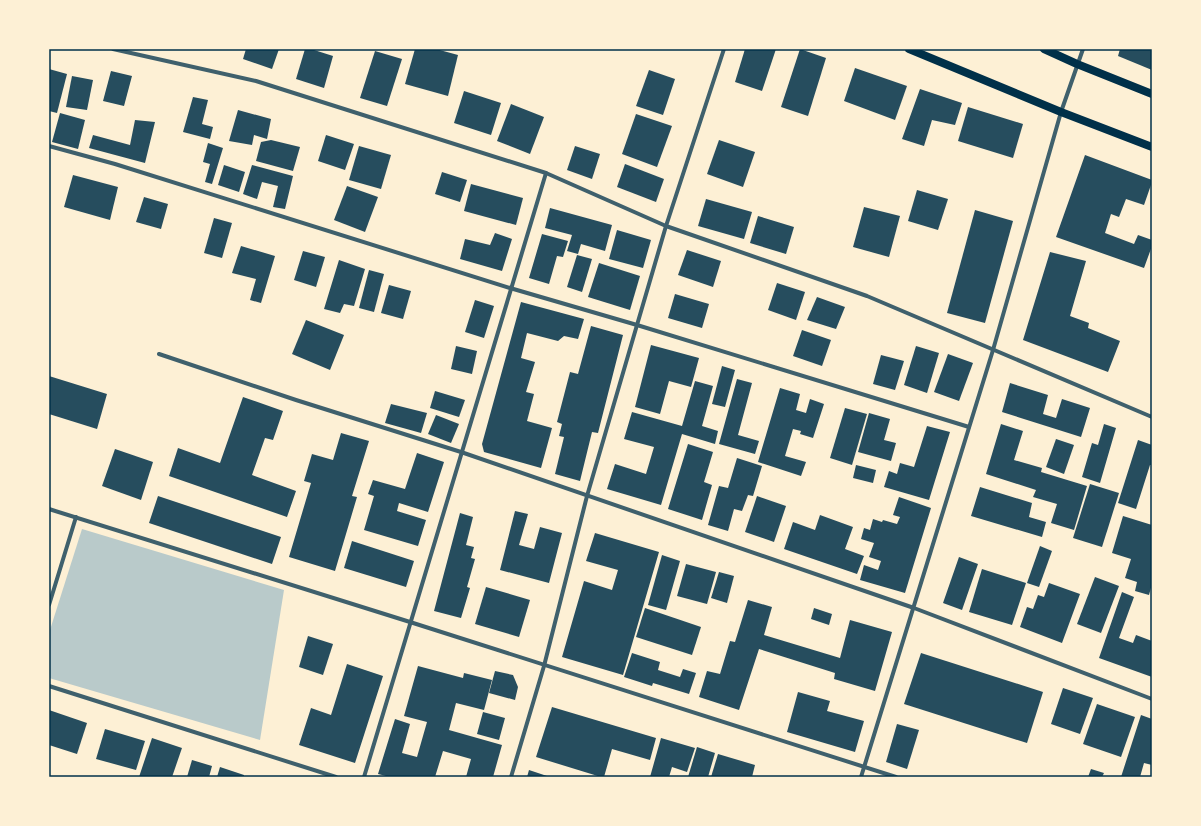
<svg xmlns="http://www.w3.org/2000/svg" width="1201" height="826" viewBox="0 0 1201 826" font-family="'Noto Sans',sans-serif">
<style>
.green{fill:#b9caca}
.building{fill:#264d5e}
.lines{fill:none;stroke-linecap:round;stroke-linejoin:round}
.minor{stroke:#3f606c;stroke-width:4}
.secondary{stroke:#003049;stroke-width:8}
.neatline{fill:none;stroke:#003049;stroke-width:1.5}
</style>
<rect width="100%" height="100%" fill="#fdf0d5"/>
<polygon class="green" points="82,529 284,590 260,740 49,678 49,633"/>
<g class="building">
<polygon points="246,49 279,49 272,69 243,59"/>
<polygon points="305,49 311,49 333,56 324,88 296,79"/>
<polygon points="415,49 436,49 458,55 448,96 405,84"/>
<polygon points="745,49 776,49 762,91 735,82"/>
<polygon points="800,49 826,58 808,116 781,107"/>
<polygon points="1120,49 1152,49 1152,70 1118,56"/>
<polygon points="375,51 402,59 387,106 360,98"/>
<polygon points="855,68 907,86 895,120 844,101"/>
<polygon points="49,69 67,74 57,113 49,111"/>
<polygon points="649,70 675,79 663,115 636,106"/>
<polygon points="111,71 132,76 124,106 103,101"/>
<polygon points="72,76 93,80 87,110 66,107"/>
<polygon points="920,89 962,103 955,125 932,120 924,146 902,139"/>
<polygon points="464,91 501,103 491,135 454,123"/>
<polygon points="193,97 208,100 202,124 213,127 210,139 183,132"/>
<polygon points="511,104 544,117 530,154 497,141"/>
<polygon points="968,107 1023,124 1013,158 958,141"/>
<polygon points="238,110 271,119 267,139 254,135 252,145 229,141"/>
<polygon points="60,113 85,120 78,149 52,142"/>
<polygon points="636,114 672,126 657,167 622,154"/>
<polygon points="135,120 155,122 145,163 89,148 93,135 130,145"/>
<polygon points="326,135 354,144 345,170 318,161"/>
<polygon points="271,140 300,147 293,171 256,161 261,142"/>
<polygon points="719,140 755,152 743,187 707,174"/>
<polygon points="208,143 223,148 212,184 205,182 210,164 203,162"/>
<polygon points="359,146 391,155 381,189 349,180"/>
<polygon points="575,146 600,154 592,179 567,170"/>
<polygon points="1085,155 1152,180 1152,182 1144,205 1126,199 1119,217 1111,214 1105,233 1134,244 1138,235 1152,240 1152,246 1144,268 1056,237"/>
<polygon points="625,164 664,179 656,202 617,187"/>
<polygon points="224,165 245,172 239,192 218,185"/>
<polygon points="252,165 293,176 285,209 273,207 278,186 262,182 257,199 243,194"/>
<polygon points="442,172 467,180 460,202 435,194"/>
<polygon points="73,175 118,187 110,220 64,207"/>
<polygon points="471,184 523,198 516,225 464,211"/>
<polygon points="347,186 378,197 365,232 334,220"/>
<polygon points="917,190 948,199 938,230 908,221"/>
<polygon points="144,197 168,204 161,229 136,222"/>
<polygon points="706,199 752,212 744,239 698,226"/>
<polygon points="864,207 900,216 889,257 853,247"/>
<polygon points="550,208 612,225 605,251 581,244 578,254 567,251 572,235 545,228"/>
<polygon points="975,210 1013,221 985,323 947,313"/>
<polygon points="758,216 794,227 786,254 750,243"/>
<polygon points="214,218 232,223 222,258 204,253"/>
<polygon points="617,230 651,240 643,268 609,259"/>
<polygon points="495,233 512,239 502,271 460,259 465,239 490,245"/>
<polygon points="542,234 568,241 563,257 557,256 549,284 529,278"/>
<polygon points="241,246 275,256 261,303 250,300 256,279 232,273"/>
<polygon points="687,250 721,261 713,287 678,275"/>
<polygon points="303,251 325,257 316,287 294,280"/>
<polygon points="1050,252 1086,261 1070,316 1089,323 1088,328 1120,341 1108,372 1023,340"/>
<polygon points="577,255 592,259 582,292 567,287"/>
<polygon points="339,260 365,269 354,306 344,304 340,313 324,309"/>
<polygon points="599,263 640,276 630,310 588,297"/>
<polygon points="369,270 384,274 374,312 359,308"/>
<polygon points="777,283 805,292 796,320 768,310"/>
<polygon points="389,285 411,291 403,319 381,313"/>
<polygon points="675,294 709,304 702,328 668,318"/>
<polygon points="817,297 845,307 836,329 807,320"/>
<polygon points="475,300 494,306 484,338 465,332"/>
<polygon points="521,302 584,319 578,339 564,336 558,341 527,333 521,358 535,362 526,392 534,394 527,421 552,428 541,468 484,452 482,444"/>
<polygon points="306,320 344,335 330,370 292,354"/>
<polygon points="591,326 623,335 598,433 592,432 580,481 555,474 564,437 559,436 562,424 557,422 570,372 578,374"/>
<polygon points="802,330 831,340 822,366 793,356"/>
<polygon points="651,345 699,358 691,387 669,381 660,414 635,407"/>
<polygon points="456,346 477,351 472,374 451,369"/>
<polygon points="916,346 939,353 927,393 904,385"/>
<polygon points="948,354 973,363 959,401 934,392"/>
<polygon points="881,355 904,361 895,390 873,384"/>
<polygon points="722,366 735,370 725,407 712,404"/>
<polygon points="49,376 107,394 97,429 49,414"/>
<polygon points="737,379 752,383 738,435 759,441 755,454 719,444"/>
<polygon points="695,381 713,386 702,426 718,431 715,444 682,434 661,505 607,489 615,464 646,474 654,447 624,439 632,412 682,426"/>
<polygon points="1010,383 1048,395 1043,414 1056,418 1062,399 1090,408 1081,437 1002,412"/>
<polygon points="780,388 800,394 796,410 806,413 810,399 824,404 813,438 800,434 801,431 793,429 785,456 806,462 801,476 758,462"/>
<polygon points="435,391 465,400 459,417 430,408"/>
<polygon points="243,397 283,411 273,440 265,438 252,475 296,491 287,517 169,476 178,448 220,463"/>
<polygon points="391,404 427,413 421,433 385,423"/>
<polygon points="845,408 867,414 852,465 830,458"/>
<polygon points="869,413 890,419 884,440 896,443 891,461 858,452"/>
<polygon points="436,415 459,424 451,443 428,434"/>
<polygon points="1001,424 1023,431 1014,460 1042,468 1041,472 1087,486 1074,530 1051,523 1057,504 1033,497 1036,490 986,474"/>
<polygon points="1104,424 1116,428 1100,483 1082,477 1092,443 1098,445"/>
<polygon points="927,426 950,432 929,500 884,487 889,471 897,474 900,463 914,467"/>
<polygon points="341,433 369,441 352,496 357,497 335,571 289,557 311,483 304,481 312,454 333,460"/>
<polygon points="1056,439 1074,445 1064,474 1046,467"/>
<polygon points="1138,440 1152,445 1152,465 1150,465 1136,509 1118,503"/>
<polygon points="688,444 713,452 704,482 712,485 702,520 668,509"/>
<polygon points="115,449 153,462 141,500 102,486"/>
<polygon points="417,453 444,462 428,512 399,503 397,511 426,520 418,546 364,530 374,496 368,494 373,480 405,489"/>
<polygon points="737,458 762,466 753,496 748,495 742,511 734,509 728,531 708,525 719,486 728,488"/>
<polygon points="856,465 876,470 873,483 853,478"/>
<polygon points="1090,484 1119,493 1102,547 1073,538"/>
<polygon points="980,487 1032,503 1029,517 1046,522 1042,537 971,516"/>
<polygon points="158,496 281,537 272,564 149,523"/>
<polygon points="757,496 786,506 774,542 745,532"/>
<polygon points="899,497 931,508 905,593 860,580 864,565 878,570 881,561 869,557 874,543 861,539 864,528 870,530 873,519 882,522 883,520 897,524 900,517 893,515"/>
<polygon points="515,511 528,514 519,545 534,549 540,527 562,533 549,583 500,570"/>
<polygon points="460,513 473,517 466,545 474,547 471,558 475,559 467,587 470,588 461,618 434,611"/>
<polygon points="820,515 853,527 845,549 864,556 857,574 784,549 793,522 815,530"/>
<polygon points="1123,516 1152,525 1152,584 1149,595 1135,591 1137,582 1125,578 1131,559 1112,553"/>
<polygon points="595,533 659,552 623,675 562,657 584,581 612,590 618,570 586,561"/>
<polygon points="352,541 414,561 406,587 344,568"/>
<polygon points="1040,546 1052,551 1039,587 1027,583"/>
<polygon points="662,555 680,561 666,610 648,605"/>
<polygon points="959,557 978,564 962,610 943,603"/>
<polygon points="686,564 716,572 707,604 677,596"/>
<polygon points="982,569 1026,583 1012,625 969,612"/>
<polygon points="719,572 734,576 727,603 711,598"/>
<polygon points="1095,577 1119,586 1101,633 1077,624"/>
<polygon points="1049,583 1080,594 1062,643 1020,627 1027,607 1033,609 1038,595 1044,597"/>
<polygon points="486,587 530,600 519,637 475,624"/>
<polygon points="1122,592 1134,597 1119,638 1133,643 1136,635 1152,641 1152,677 1099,658"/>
<polygon points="748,600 772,607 764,635 840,658 850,620 892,632 875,691 834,679 835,673 759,649 739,710 699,697 707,671 720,674 730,641 735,642"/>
<polygon points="645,608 701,627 692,655 636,637"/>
<polygon points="814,608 832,614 829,625 811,619"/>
<polygon points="308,636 333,644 323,675 299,667"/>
<polygon points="632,653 660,662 658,670 680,677 683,669 696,673 689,694 653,683 652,686 624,677"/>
<polygon points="921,653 1043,692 1027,743 904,704"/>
<polygon points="347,664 383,676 355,763 299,745 311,708 331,715"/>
<polygon points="418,666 463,678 464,673 492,680 484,710 456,703 449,730 502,745 493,777 466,777 471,759 443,751 435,777 390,777 378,774 395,719 410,724 402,753 417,757 427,722 404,716"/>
<polygon points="495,671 513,675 518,687 515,700 489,693"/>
<polygon points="1063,688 1093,698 1080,734 1051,724"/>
<polygon points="798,692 830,701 827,711 864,721 855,752 787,732"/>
<polygon points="1097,704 1135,717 1121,757 1083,744"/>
<polygon points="552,707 656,738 650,760 612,749 604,777 601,777 536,757"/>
<polygon points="49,710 87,723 77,754 49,745"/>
<polygon points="483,712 505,718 499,740 477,734"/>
<polygon points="1141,715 1152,719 1152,765 1144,763 1140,777 1121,777"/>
<polygon points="897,724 919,730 907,769 886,762"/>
<polygon points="105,729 145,741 136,770 96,759"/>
<polygon points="152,738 182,748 172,777 139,777"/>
<polygon points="661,738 695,748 687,772 672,767 669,777 650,777"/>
<polygon points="697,747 715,753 708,777 688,777"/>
<polygon points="718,754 755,765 752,777 711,777"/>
<polygon points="192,760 212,766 209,777 187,777"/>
<polygon points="220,767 244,775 244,777 217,777"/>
<polygon points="1091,769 1104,773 1102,777 1088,777"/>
<polygon points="529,770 550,777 527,777"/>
</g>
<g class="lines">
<g class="minor">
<polyline points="113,49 256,81 546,173 666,226 867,296 1152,417"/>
<polyline points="49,146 115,164 510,288 637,325 969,427"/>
<polyline points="159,354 296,400 461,452 914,608 1152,699"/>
<polyline points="49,509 410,622 896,777"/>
<polyline points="49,605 76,517"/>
<polyline points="49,686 336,777"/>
<polyline points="364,777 546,173"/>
<polyline points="511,777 544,666 587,496 637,325 666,226 724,49"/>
<polyline points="861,777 993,350 1061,112 1083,49"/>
</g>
<g class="secondary">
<polyline points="909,49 1061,112 1152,147"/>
<polyline points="1044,49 1077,64 1152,94"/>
</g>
</g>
<rect width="1201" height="826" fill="none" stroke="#fdf0d5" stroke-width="100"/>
<rect x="50" y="50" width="1101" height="726" class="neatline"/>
</svg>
